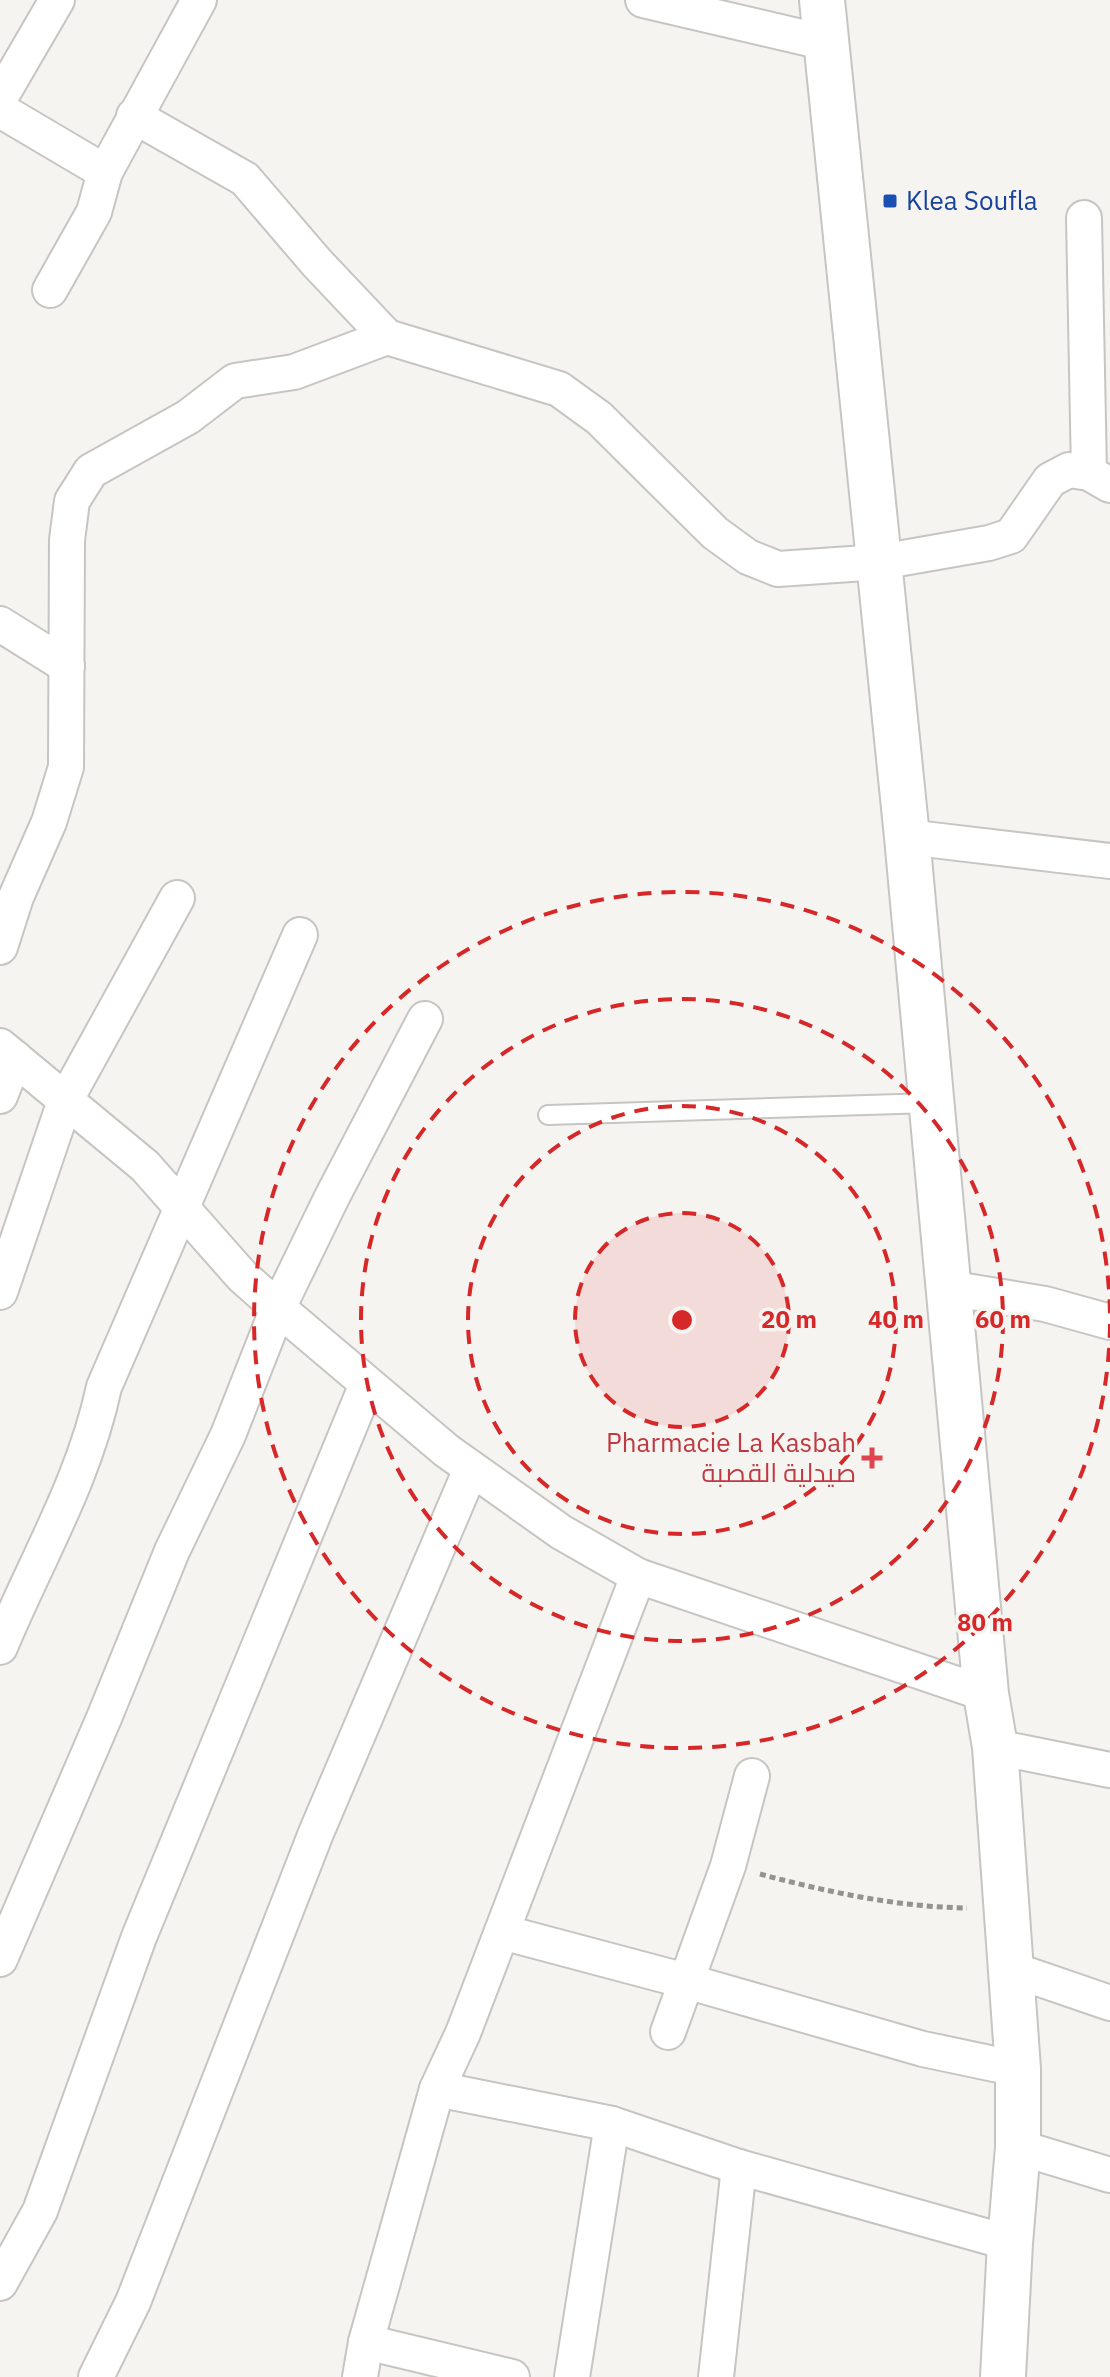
<svg xmlns="http://www.w3.org/2000/svg" width="1110" height="2377" viewBox="0 0 1110 2377" font-family="'IBM Plex Sans',Cairo,sans-serif">
<style>
.lines{fill:none;stroke-linecap:round;stroke-linejoin:round}
.lane-casing{stroke:#c7c5c2;stroke-width:22}
.street-casing{stroke:#c7c5c2;stroke-width:38}
.secondary-casing{stroke:#c7c5c2;stroke-width:48}
.path{stroke:#949390;stroke-width:5;stroke-dasharray:6 4;stroke-linecap:butt}
.lane{stroke:#fff;stroke-width:18}
.street{stroke:#fff;stroke-width:34}
.secondary{stroke:#fff;stroke-width:44}
.ring{fill:none;stroke:#d62828;stroke-width:4;stroke-dasharray:14 10}
.transit-dot{fill:#1a4fb4;stroke:#f6f4f1;stroke-width:3}
.health-dot{fill:#e0444e;stroke:#f6f4f1;stroke-width:3}
.labels{text-anchor:middle;stroke-width:7;stroke-linejoin:round;paint-order:stroke}
.transit-label{font-size:26px;fill:#164399;stroke:#f6f4f1;text-anchor:start}
.health-label{font-size:26px;fill:#be3a42;stroke:#f6f4f1;text-anchor:end}
.centre{fill:#d62828;stroke:#f6f4f1;stroke-width:4}
.ring-label{font-size:24px;text-anchor:middle;font-weight:bold;fill:#d62828;stroke:#f6f4f1;stroke-width:7;stroke-linejoin:round;paint-order:stroke}
</style>
<rect width="100%" height="100%" fill="#f6f4f1"/>
<g class="lines">
<g class="lane-casing">
<polyline id="lane" points="548,1115 931,1103"/>
</g>
<g class="street-casing">
<g id="street">
<polyline points="643,0 827,43"/>
<polyline points="0,98 57,0"/>
<polyline points="0,110 105,172 94,212 50,290"/>
<polyline points="134,116 245,179 317,263 387,337"/>
<polyline points="105,172 199,0"/>
<polyline points="1084,218 1089,473"/>
<polyline points="0,624 67,666"/>
<polyline points="907,837 1110,861"/>
<polyline points="0,947 16,897 49,822 66,767 67,540 72,501 91,471 188,417 235,381 294,372 387,337 559,389 599,418 715,533 748,557 778,569 880,562 989,543 1011,536 1050,480 1069,470 1089,473 1110,485"/>
<polyline points="0,1046 145,1166 242,1276 278,1308 447,1451 561,1532 638,1576 986,1694"/>
<polyline points="0,1096 15,1058"/>
<polyline points="948,1288 1045,1304 1110,1322"/>
<polyline points="0,1292 65,1101 177,898"/>
<path d="M0,1647C36,1560 84,1481 104,1387L300,935"/>
<polyline points="995,1747 1110,1770"/>
<polyline points="502,1932 686,1981 923,2049 1018,2069"/>
<polyline points="0,1959 104,1718 172,1551 228,1435 278,1308 332,1197 425,1019"/>
<polyline points="1011,1969 1110,2003"/>
<polyline points="668,2032 728,1866 752,1776"/>
<polyline points="437,2089 612,2124 739,2167 1010,2243"/>
<polyline points="1018,2147 1110,2175"/>
<polyline points="0,2283 40,2211 139,1937 367,1384"/>
<polyline points="366,2342 512,2377"/>
<polyline points="96,2377 133,2302 316,1833 471,1469"/>
<polyline points="360,2377 366,2342 437,2089 463,2033 638,1576"/>
<polyline points="572,2377 612,2124"/>
<polyline points="716,2377 739,2167"/>
</g>
</g>
<g class="secondary-casing">
<polyline id="secondary" points="822,0 907,837 986,1694 995,1747 1018,2069 1018,2147 1010,2243 1003,2377"/>
</g>
<path class="path" d="M760,1874C827,1892 898,1907 967,1908"/>
<use href="#lane" class="lane"/>
<use href="#street" class="street"/>
<use href="#secondary" class="secondary"/>
</g>
<circle cx="682" cy="1320" r="107" fill="#d62828" fill-opacity=".12"/>
<g class="ring">
<circle cx="682" cy="1320" r="107"/>
<circle cx="682" cy="1320" r="214"/>
<circle cx="682" cy="1320" r="321"/>
<path d="M1110 1324A428 428 0 1 1 1110 1316"/>
</g>
<rect class="transit-dot" x="882" y="193" width="16" height="16" rx="4"/>
<path class="health-dot" d="M868 1446h8v8h8v8h-8v8h-8v-8h-8v-8h8z"/>
<g class="labels">
<g class="transit-label">
<text x="906" y="210">Klea Soufla</text>
</g>
<g class="health-label">
<text x="856" y="1452">Pharmacie La Kasbah<tspan x="856" dy="30">صيدلية القصبة</tspan></text>
</g>
</g>
<circle cx="682" cy="1320" r="12" class="centre"/>
<g class="ring-label">
<text x="789" y="1328">20 m</text>
<text x="896" y="1328">40 m</text>
<text x="1003" y="1328">60 m</text>
<text x="985" y="1631">80 m</text>
</g>
</svg>
